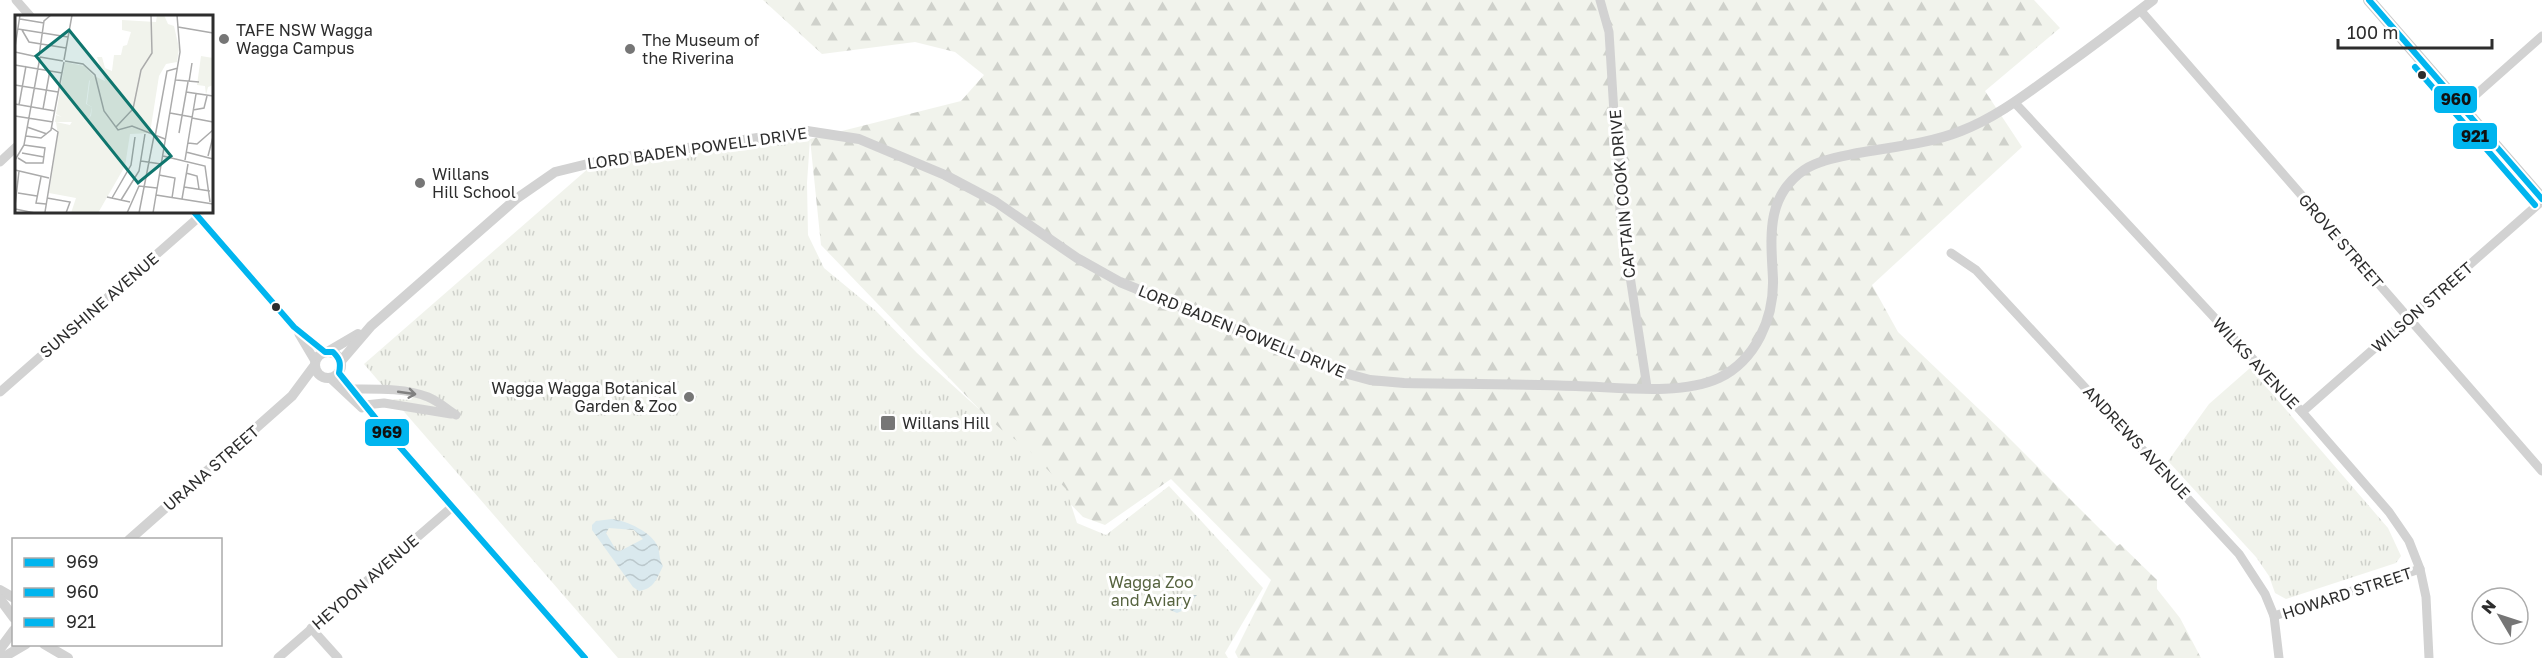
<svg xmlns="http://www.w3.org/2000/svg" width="2542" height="658" viewBox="0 0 2542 658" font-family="'Golos Text',sans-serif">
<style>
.forest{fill:url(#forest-firs)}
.park{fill:url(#park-tufts)}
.water{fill:url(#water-waves);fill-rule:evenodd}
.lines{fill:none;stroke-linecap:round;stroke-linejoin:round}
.minor{stroke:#d2d2d2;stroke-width:9}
.tertiary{stroke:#d2d2d2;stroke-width:10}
.secondary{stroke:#cbcbcb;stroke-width:12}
.bus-1-casing{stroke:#fff;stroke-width:10}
.bus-2-casing{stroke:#fff;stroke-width:10}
.bus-3-casing{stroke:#fff;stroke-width:10}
.bus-1{stroke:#00b5ef;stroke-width:6}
.bus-2{stroke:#00b5ef;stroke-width:6}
.bus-3{stroke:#00b5ef;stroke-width:6}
.oneway{stroke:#808080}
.poi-dot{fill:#767676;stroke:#fff;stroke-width:2}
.bus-dot{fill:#2d2d2d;stroke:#fff;stroke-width:2}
.labels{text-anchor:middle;stroke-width:6;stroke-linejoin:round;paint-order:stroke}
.poi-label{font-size:16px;fill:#2d2d2d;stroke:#fff;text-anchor:start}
.street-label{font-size:16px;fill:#2d2d2d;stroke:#fff}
.park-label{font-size:16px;fill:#56633f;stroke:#fff}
.inset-road{fill:none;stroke:#ababab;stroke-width:1.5}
.view{fill:#0f766e;fill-opacity:0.15;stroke:#0f766e;stroke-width:3}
.inset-edge{fill:none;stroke:#2d2d2d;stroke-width:3}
.line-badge{stroke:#fff;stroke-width:2}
.pale-badge-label{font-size:16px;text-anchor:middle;font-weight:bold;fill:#111}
</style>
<defs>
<pattern id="forest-firs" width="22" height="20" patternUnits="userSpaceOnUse" patternTransform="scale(1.5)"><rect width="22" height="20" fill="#f1f3ec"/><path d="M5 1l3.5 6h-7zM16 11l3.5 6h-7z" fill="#cfd1cb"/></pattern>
<pattern id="park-tufts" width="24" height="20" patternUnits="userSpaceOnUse" patternTransform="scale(1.5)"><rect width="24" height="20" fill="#f1f3ec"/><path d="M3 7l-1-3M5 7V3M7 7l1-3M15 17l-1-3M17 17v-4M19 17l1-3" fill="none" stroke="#cfd1cb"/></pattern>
<pattern id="water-waves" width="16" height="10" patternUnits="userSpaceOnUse" patternTransform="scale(1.5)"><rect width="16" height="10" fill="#dae9ee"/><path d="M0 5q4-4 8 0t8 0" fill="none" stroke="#bbc8cc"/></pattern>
</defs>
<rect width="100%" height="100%" fill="#fff"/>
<polygon class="forest" points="763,0 2034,0 2060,28 1985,91 2022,147 1872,285 1898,332 2003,432 2117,546 2120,544 2157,580 2157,589 2180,618 2201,658 1238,658 1235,652 1271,580 1171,479 1105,525 1083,517 821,245 810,139 961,101 984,75 955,52 915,42 822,54"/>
<g class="park">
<polygon points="810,139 807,183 808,235 824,268 876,311 917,353 1002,430 1027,448 1066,489 1077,523 1106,535 1169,486 1263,588 1225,653 1228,658 618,658 393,399 411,400 414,395 388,392 364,364 590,167"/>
<polygon points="2250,368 2388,528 2401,556 2396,563 2286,599 2275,593 2269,576 2256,557 2168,461 2209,404"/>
</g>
<g class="water">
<path d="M612,519C627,521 652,532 658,547C660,554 659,560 663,566C657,578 654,589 639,591L633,587L592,530V525L596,521ZM609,528L634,530L643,539L620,551L616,550L606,533Z"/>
<polygon points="1191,595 1197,595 1184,610 1177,613 1170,610 1170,602"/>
</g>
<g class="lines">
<g class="minor">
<polyline points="16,0 30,16"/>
<polyline points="1600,0 1609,32 1620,211 1647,387"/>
<polyline points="2140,10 2542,471"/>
<polyline points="2015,103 2302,412 2389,512 2409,541 2420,569 2426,597 2429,658"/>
<polyline points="2462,107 2542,36"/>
<polyline points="0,162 16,147"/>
<polyline points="194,212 294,327 325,352"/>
<polyline points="1951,253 1976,270 2239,554 2265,594 2274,616 2279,658"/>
<polyline points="299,334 315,361"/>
<polyline points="339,373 385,430 585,658"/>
<polyline points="330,378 362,408"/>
<path d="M353,389C376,389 406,388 428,397C438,401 447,409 456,415"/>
<polyline points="0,392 199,217"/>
<polyline points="365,405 384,403 451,414"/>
<polyline points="2302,412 2542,201"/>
<polyline points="2274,616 2420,569"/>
<polyline points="311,628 338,658"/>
<polyline points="278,658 452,507"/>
</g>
<g class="tertiary">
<polyline points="329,351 358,334"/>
<circle cx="328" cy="365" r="13"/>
<path d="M341,361L371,326L516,199L555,172L604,160L807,131L859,139L945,175L996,202L1077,258L1120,282L1337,371L1370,380L1404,383C1462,384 1519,384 1576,386C1618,387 1680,396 1719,378C1756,360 1774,318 1773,279C1771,238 1765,197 1804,170C1819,160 1840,157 1858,153C1892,147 1928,144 1961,131C1997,117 2026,94 2058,71C2090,48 2122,24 2153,0"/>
<polyline points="129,540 292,396 315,365"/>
<polyline points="0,590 14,598"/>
<polyline points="0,599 14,618"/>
<polyline points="44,644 68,658"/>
<polyline points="0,649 14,630"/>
<polyline points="2,658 26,644"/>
</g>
<polyline class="secondary" points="2369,0 2542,199"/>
<g class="bus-1-casing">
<path id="bus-1" d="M194,212L294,327L325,352H333C340,359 341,363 339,373L385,430L585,658"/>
</g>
<g class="bus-2-casing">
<polyline id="bus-2" points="2369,0 2542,199"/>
</g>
<g class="bus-3-casing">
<polyline id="bus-3" points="2415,67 2535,205"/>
</g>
<use href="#bus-1" class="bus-1"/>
<use href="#bus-2" class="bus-2"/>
<use href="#bus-3" class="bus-3"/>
</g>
<defs><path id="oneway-shaft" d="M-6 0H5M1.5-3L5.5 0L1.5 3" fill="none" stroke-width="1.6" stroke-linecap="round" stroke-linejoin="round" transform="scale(1.5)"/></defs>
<use class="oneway" href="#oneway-shaft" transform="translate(407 393) rotate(8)"/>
<g class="poi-dot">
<circle cx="224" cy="39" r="6"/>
<circle cx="630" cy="49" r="6"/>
<circle cx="420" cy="183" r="6"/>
<circle cx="689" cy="397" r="6"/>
<rect x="880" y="415" width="16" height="16" rx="3"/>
</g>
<g class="bus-dot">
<circle cx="2422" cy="75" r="5"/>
<circle cx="276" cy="307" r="5"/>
</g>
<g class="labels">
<g class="poi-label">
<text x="236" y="36">TAFE NSW Wagga<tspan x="236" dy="18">Wagga Campus</tspan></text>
<text x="642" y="46">The Museum of<tspan x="642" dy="18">the Riverina</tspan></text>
<text x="432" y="180">Willans<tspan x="432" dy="18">Hill School</tspan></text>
<text x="677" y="394" text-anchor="end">Wagga Wagga Botanical<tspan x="677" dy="18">Garden &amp; Zoo</tspan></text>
<text x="902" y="429">Willans Hill</text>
</g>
<g class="street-label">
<text transform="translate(697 148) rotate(-8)" y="6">LORD BADEN POWELL DRIVE</text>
<text transform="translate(1622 194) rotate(-95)" y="6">CAPTAIN COOK DRIVE</text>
<text transform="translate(2341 241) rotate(49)" y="6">GROVE STREET</text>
<text transform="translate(99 305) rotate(-41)" y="6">SUNSHINE AVENUE</text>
<text transform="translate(2422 307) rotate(-41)" y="6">WILSON STREET</text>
<text transform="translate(1242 331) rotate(22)" y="6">LORD BADEN POWELL DRIVE</text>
<text transform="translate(2256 363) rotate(47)" y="6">WILKS AVENUE</text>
<text transform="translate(2137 442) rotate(47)" y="6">ANDREWS AVENUE</text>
<text transform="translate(211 468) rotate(-41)" y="6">URANA STREET</text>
<text transform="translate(365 582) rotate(-41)" y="6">HEYDON AVENUE</text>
<text transform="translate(2347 593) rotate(-18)" y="6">HOWARD STREET</text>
</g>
<g class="park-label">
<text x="1151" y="588">Wagga Zoo<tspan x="1151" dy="18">and Aviary</tspan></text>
</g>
</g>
<g transform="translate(15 15)">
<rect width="198" height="198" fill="#fff"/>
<path d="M142,0H149L153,9L159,11L164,33L162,47L151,49L144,61L135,118L115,119L110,151L83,198H56L61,183L34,178L43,121L41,107L55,110L58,105L68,107L76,101L77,92L72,89L75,65L79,61L90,66L82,42H87L90,53L97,56L99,40H106L108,31L112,30L116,17L107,15V5L141,7Z" fill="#f1f3ec"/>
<path d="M186,41L198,43V70L193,72L191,80L190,71L182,70ZM50,47L69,51L79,61L74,66L71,89L77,92L75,101L68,107H40L41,100L47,102L41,99Z" fill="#f1f3ec"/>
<path class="inset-road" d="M5,4L29,8M163,12L198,18M3,14L53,22M7,15L14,27L51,33M0,32L5,0M0,37L23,42M24,41L29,6L36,0M25,42L48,46M49,45L57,0M50,46L68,49L80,60L89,96L103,115L117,111L150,124M0,50L47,58M161,65L184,67M174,67L177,48M0,70L43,77M171,77L198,81M0,89L40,96M4,90L11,51M28,94L35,55M178,95L189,93L192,81M155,98L177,102M0,101L38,107M177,103L198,107M12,112L32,119M101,112L118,94L126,55L137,38L136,0M164,118L173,67M11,121L26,123L36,115L49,47M140,122L152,56L163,53M173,128L182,129L198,115M171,137L198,144M7,138L29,142M148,141L190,151L195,187M193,141L198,122M3,143L11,148H28L30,133L9,130M0,145L9,130L25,42M170,145L181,79M126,146L146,149M0,155L34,163M171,158L182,161L184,174M144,160L160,163L157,183M26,162L21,188L31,189M169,172L195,176M3,178L22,181M141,180L198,189M92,182L115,187M32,183L55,187L51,198M97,183L116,150L120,122M167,184L173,149M106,185L124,156L130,119M0,191L4,156M0,194L20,198M30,197L43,117L37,113M112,198L124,171L142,173M124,198L139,121M138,198L165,37L162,0"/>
<path class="view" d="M54,15L156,141L123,168L21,41Z"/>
<rect width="198" height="198" class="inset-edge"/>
</g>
<g class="line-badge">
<rect x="2433" y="85" width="45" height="29" rx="6" fill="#00b5ef"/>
<rect x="2452" y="122" width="46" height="28" rx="6" fill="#00b5ef"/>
<rect x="364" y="418" width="46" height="29" rx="6" fill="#00b5ef"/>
</g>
<g class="pale-badge-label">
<text x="2456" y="105">960</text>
<text x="2475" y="142">921</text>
<text x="387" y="438">969</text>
</g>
<rect x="12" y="538" width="210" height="108" fill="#ffffff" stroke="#ababab" stroke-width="1.5"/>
<rect x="24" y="558" width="30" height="9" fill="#00b5ef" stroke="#ababab" stroke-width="1.5"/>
<text x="66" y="568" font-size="18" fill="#2d2d2d">969</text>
<rect x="24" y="588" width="30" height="9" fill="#00b5ef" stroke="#ababab" stroke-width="1.5"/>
<text x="66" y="598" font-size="18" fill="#2d2d2d">960</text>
<rect x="24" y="618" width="30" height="9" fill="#00b5ef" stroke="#ababab" stroke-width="1.5"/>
<text x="66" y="628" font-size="18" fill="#2d2d2d">921</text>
<g transform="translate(2500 616) rotate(309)"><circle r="28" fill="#ffffff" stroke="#ababab" stroke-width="1.5"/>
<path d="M0-4.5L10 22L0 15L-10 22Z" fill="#767676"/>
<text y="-9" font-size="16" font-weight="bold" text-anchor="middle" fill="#2d2d2d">N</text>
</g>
<path d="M2338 39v9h154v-9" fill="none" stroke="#2d2d2d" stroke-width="3"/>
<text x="2347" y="39" font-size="18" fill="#2d2d2d" stroke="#ffffff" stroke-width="4.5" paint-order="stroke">100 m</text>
</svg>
